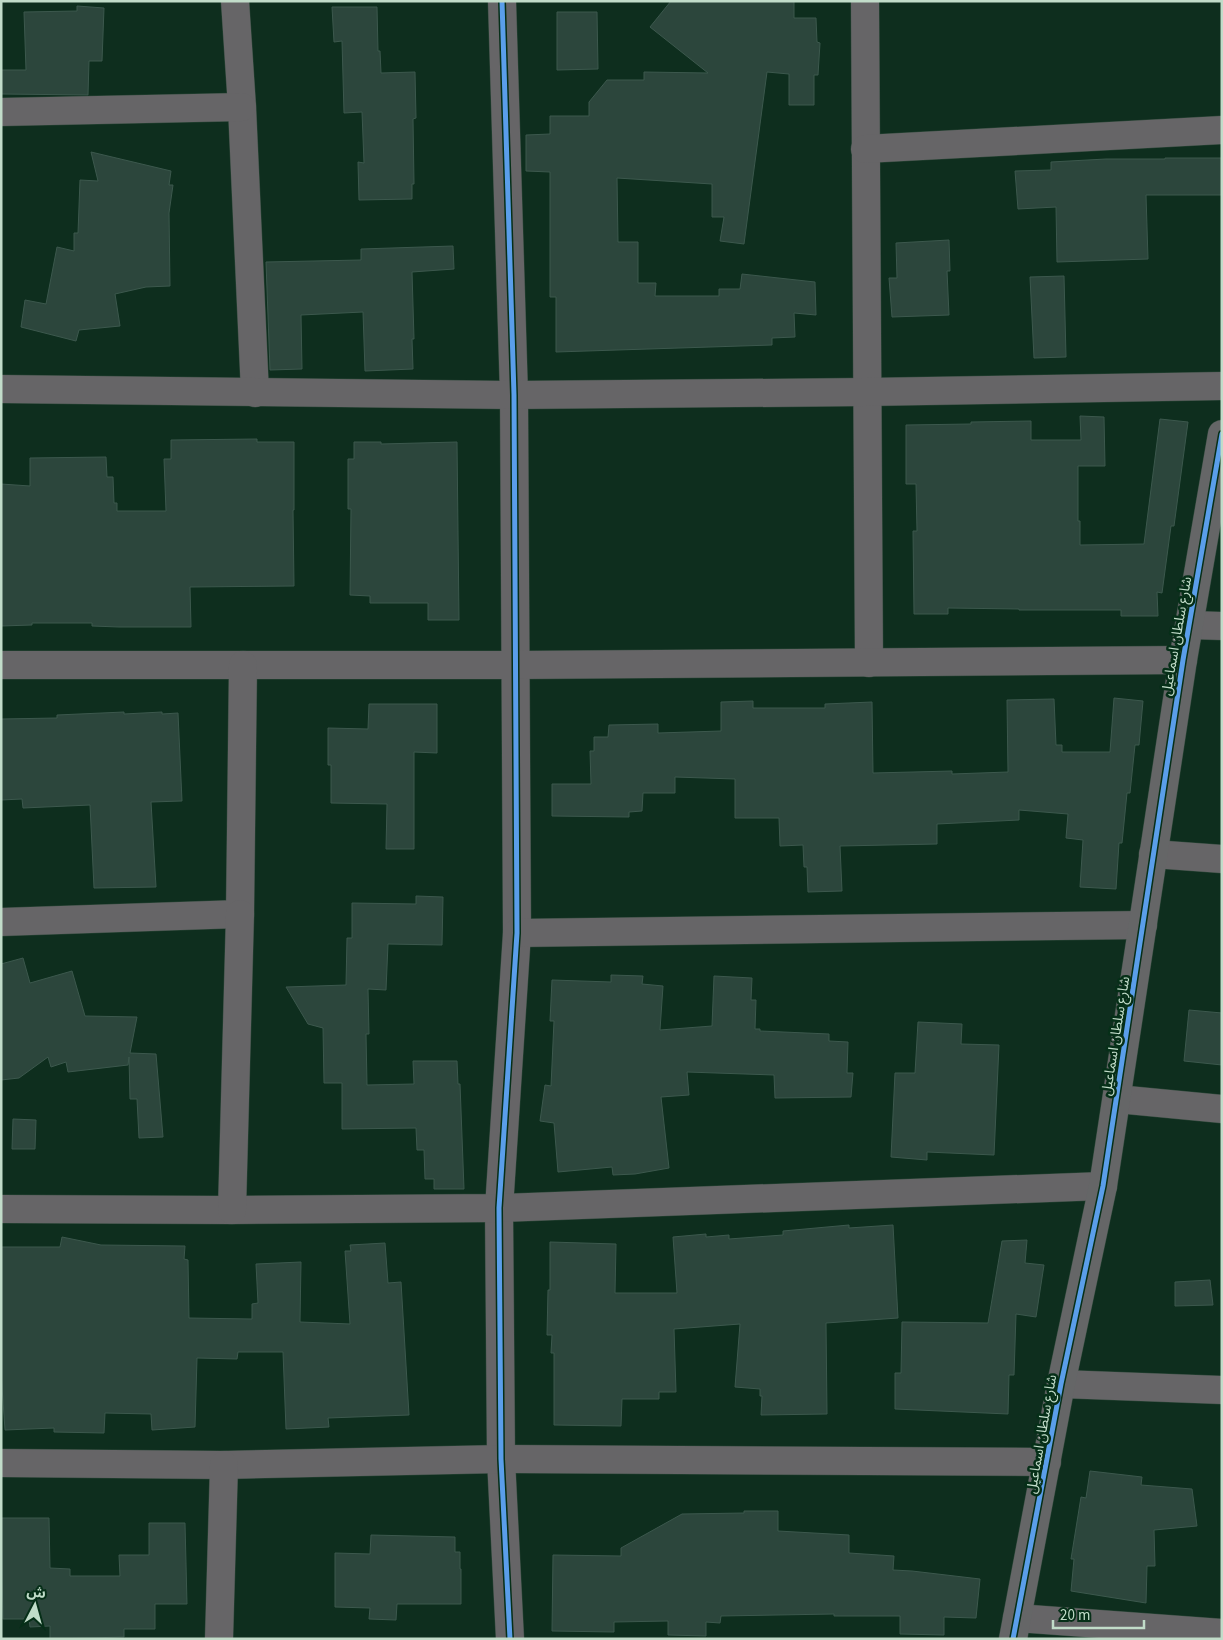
<svg xmlns="http://www.w3.org/2000/svg" width="1223" height="1640" viewBox="0 0 1223 1640" font-family="'Source Sans 3','Noto Sans Arabic',sans-serif">
<style>
.building{fill:#2c463c;stroke:#3c584d}
.lines{fill:none;stroke-linecap:round;stroke-linejoin:round}
.street-casing{stroke:#2d4739;stroke-width:29}
.secondary-casing{stroke:#2d4739;stroke-width:29}
.street{stroke:#666567;stroke-width:28}
.secondary{stroke:#656667;stroke-width:28}
.cycleway-casing{stroke:#062f18;stroke-width:8}
.cycleway{stroke:#5a9eea;stroke-width:5}
.labels{text-anchor:middle;stroke-width:5;stroke-linejoin:round;paint-order:stroke}
.street-label{font-size:14px;fill:#c1dcc9;stroke:#062f18}
</style>
<rect width="100%" height="100%" fill="#0e2e1e"/>
<g class="building">
<polygon points="671,1 794,1 794,18 816,18 817,42 820,43 818,75 814,75 814,105 789,105 789,74 767,72 744,244 720,241 724,217 712,217 712,184 617,178 618,242 638,242 638,283 656,283 655,296 719,296 719,289 740,289 742,274 815,282 816,315 794,313 795,337 772,338 772,345 556,352 556,297 550,297 550,172 526,171 526,135 550,134 550,116 589,116 589,102 607,80 644,80 644,72 708,73 650,27"/>
<polygon points="77,6 104,8 102,61 89,61 88,95 1,94 1,70 26,70 24,12 77,11"/>
<polygon points="332,7 377,7 378,51 380,51 381,73 415,72 416,118 413,119 414,184 412,184 412,199 359,200 358,162 364,163 362,112 344,113 342,41 334,42"/>
<polygon points="557,12 597,12 598,69 557,70"/>
<polygon points="91,152 171,171 169,185 173,185 169,213 170,286 146,287 115,294 120,326 79,330 76,341 21,327 25,300 46,304 57,247 74,251 74,233 78,233 80,180 98,181"/>
<polygon points="1165,158 1222,158 1222,195 1146,195 1148,259 1057,262 1056,207 1018,209 1015,171 1051,170 1051,162 1106,159 1165,159"/>
<polygon points="949,240 950,271 947,271 949,315 892,317 889,278 897,278 896,243"/>
<polygon points="453,246 454,269 412,272 414,339 412,339 413,369 365,371 363,312 301,315 302,369 270,370 266,262 361,260 361,249"/>
<polygon points="1064,276 1066,357 1034,358 1030,277"/>
<polygon points="1080,416 1104,417 1105,466 1078,466 1078,521 1080,521 1080,545 1144,544 1160,419 1188,422 1174,526 1171,526 1162,593 1157,592 1158,616 1121,616 1121,610 1019,610 1019,609 948,608 948,614 914,614 913,531 917,531 916,484 906,484 906,425 971,424 971,422 1031,421 1031,440 1081,440"/>
<polygon points="257,439 257,442 294,442 294,510 293,510 294,586 190,587 191,627 119,627 92,626 92,623 32,623 32,625 1,626 1,484 30,486 30,458 106,457 107,477 113,477 114,503 117,503 117,511 166,511 164,459 171,459 171,440"/>
<polygon points="354,442 381,442 381,444 457,442 459,620 428,620 428,603 370,603 370,596 350,595 351,509 348,509 348,459 354,459"/>
<polygon points="1114,698 1143,701 1139,745 1135,745 1130,793 1127,793 1122,843 1119,843 1116,889 1080,887 1083,840 1066,838 1068,814 1019,810 1019,820 937,824 937,844 840,846 842,891 808,892 807,867 804,867 803,845 780,846 779,818 735,818 735,779 675,777 675,793 643,793 642,811 629,812 629,817 552,816 552,784 591,784 590,751 594,751 594,737 608,737 609,725 658,724 658,733 721,731 721,702 753,701 753,708 825,708 825,704 872,702 873,773 952,771 952,774 1008,772 1007,700 1054,699 1056,745 1062,745 1062,752 1110,752"/>
<polygon points="369,704 437,704 437,753 414,752 414,849 386,849 387,804 331,803 331,765 328,765 328,728 368,729"/>
<polygon points="124,712 124,714 162,712 162,714 178,713 182,801 151,802 156,887 94,888 90,805 23,808 22,799 1,800 1,719 57,718 57,715"/>
<polygon points="416,896 443,897 442,945 388,944 386,990 368,989 369,1034 366,1034 367,1085 414,1084 413,1061 457,1061 458,1084 460,1084 464,1189 434,1189 434,1179 425,1179 424,1150 417,1150 416,1128 342,1129 342,1083 324,1083 323,1028 308,1024 286,987 346,985 347,938 352,938 352,903 416,904"/>
<polygon points="23,958 30,983 72,971 85,1016 137,1017 130,1053 156,1054 163,1137 139,1138 137,1099 130,1099 129,1057 128,1065 68,1072 66,1062 51,1067 48,1057 19,1078 1,1080 1,964"/>
<polygon points="611,975 643,976 642,984 663,986 660,1030 712,1026 714,976 752,978 751,1000 756,1000 755,1029 760,1029 760,1031 829,1034 829,1041 848,1042 847,1073 853,1073 851,1097 775,1098 774,1075 687,1072 689,1095 661,1097 669,1168 635,1174 613,1175 612,1167 558,1172 554,1123 540,1121 545,1085 551,1086 554,1021 550,1021 552,980 611,982"/>
<polygon points="1189,1010 1222,1013 1222,1065 1184,1061"/>
<polygon points="918,1022 962,1024 961,1044 999,1045 994,1155 927,1152 927,1160 891,1157 895,1073 915,1073"/>
<polygon points="13,1119 36,1120 35,1149 12,1149"/>
<polygon points="849,1225 849,1228 893,1225 898,1318 826,1323 827,1414 761,1415 762,1396 760,1396 760,1389 735,1387 740,1324 674,1329 676,1392 659,1392 659,1399 622,1399 621,1426 554,1425 554,1353 551,1353 552,1335 547,1335 548,1290 550,1290 550,1242 616,1244 615,1293 677,1293 673,1237 706,1234 706,1237 729,1235 729,1239 783,1235 783,1231"/>
<polygon points="62,1237 101,1245 185,1246 184,1259 188,1260 189,1318 252,1319 252,1304 258,1303 256,1264 301,1262 300,1322 350,1324 345,1251 351,1251 350,1245 385,1243 388,1283 401,1282 409,1415 328,1418 329,1427 286,1429 283,1352 238,1352 237,1359 197,1358 195,1427 152,1430 151,1414 105,1413 104,1433 54,1432 54,1428 5,1430 1,1372 1,1247 60,1247"/>
<polygon points="1027,1240 1025,1263 1044,1265 1036,1317 1016,1314 1014,1375 1009,1375 1008,1414 895,1409 895,1373 901,1373 902,1322 988,1323 1002,1241"/>
<polygon points="1210,1280 1213,1305 1175,1306 1175,1282"/>
<polygon points="1090,1471 1142,1477 1141,1485 1192,1489 1197,1526 1154,1530 1155,1566 1147,1566 1146,1603 1071,1591 1074,1559 1071,1559 1081,1497 1086,1498"/>
<polygon points="744,1511 778,1511 778,1531 849,1535 849,1553 894,1556 893,1570 912,1571 980,1579 976,1618 944,1617 944,1635 900,1634 900,1616 834,1616 834,1614 721,1616 720,1623 706,1622 706,1636 668,1635 668,1621 614,1622 614,1632 552,1631 553,1555 621,1556 621,1548 682,1514 744,1513"/>
<polygon points="1,1518 49,1518 50,1568 70,1569 70,1576 120,1576 119,1555 149,1555 149,1523 185,1523 187,1604 155,1604 155,1629 124,1629 124,1637 50,1639 50,1626 30,1627 29,1619 3,1619"/>
<polygon points="371,1535 455,1537 455,1552 460,1552 460,1569 461,1569 461,1604 397,1604 396,1620 369,1619 370,1608 335,1607 335,1553 370,1554"/>
</g>
<g class="lines">
<g class="street-casing">
<g id="street">
<polyline points="235,1 242,107 255,393"/>
<polyline points="502,1 514,395 517,933 499,1208 501,1459 510,1639"/>
<polyline points="865,1 869,663"/>
<polyline points="1,112 242,107"/>
<polyline points="865,149 1222,130"/>
<polyline points="1,389 514,395 866,392 1222,386"/>
<polyline points="1190,625 1222,626"/>
<polyline points="1,665 516,665 1183,660"/>
<polyline points="1153,854 1222,859"/>
<polyline points="1,922 240,914 243,665"/>
<polyline points="517,933 1143,925"/>
<polyline points="1117,1099 1222,1109"/>
<polyline points="1,1209 232,1210 499,1208 1103,1186"/>
<polyline points="232,1210 240,914"/>
<polyline points="1061,1384 1222,1390"/>
<polyline points="1,1463 224,1465 501,1459 1047,1462"/>
<polyline points="1017,1618 1222,1633"/>
<polyline points="219,1639 224,1465"/>
</g>
</g>
<g class="secondary-casing">
<polyline id="secondary" points="1013,1639 1061,1384 1103,1186 1183,660 1222,434"/>
</g>
<use href="#street" class="street"/>
<use href="#secondary" class="secondary"/>
<g class="cycleway-casing">
<g id="cycleway">
<polyline points="502,1 514,395 517,933 499,1208 501,1459 510,1639"/>
<polyline points="1013,1639 1061,1384 1103,1186 1183,660 1222,434"/>
</g>
</g>
<use href="#cycleway" class="cycleway"/>
</g>
<g class="labels">
<g class="street-label">
<text transform="translate(1176 636) rotate(-80)" y="5">شارع سلطان اسماعيل</text>
<text transform="translate(1115 1036) rotate(-81)" y="5">شارع سلطان اسماعيل</text>
<text transform="translate(1041 1434) rotate(-80)" y="5">شارع سلطان اسماعيل</text>
</g>
</g>
<rect width="1223" height="1640" fill="none" stroke="#c1dcc9" stroke-width="5"/>
<g transform="translate(35 1605) rotate(6)" stroke="#062f18" stroke-width="4" paint-order="stroke">
<path d="M0-4L9 19L0 12L-9 19Z" fill="#c1dcc9"/>
<text y="-8" font-size="14" font-weight="bold" text-anchor="middle" fill="#c1dcc9">ش</text>
</g>
<path d="M1053 1620v8h91v-8" fill="none" stroke="#c1dcc9" stroke-width="2.5"/>
<text x="1060" y="1620" font-size="15" fill="#c1dcc9" stroke="#062f18" stroke-width="4" paint-order="stroke">20 m</text>
</svg>
